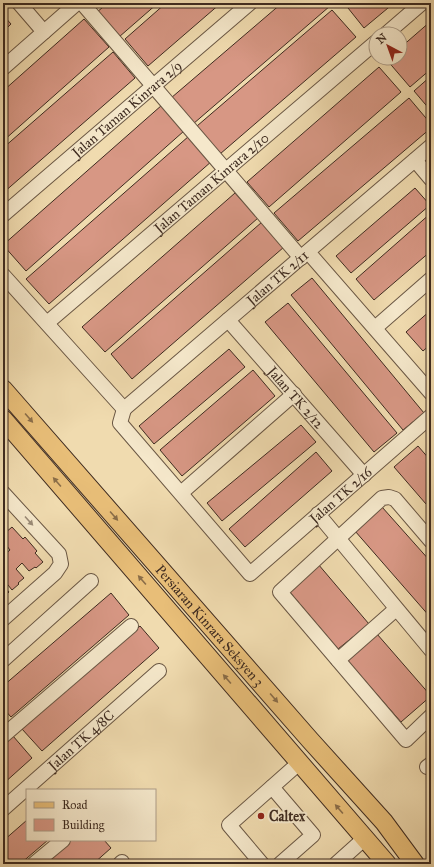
<svg xmlns="http://www.w3.org/2000/svg" width="434" height="867" viewBox="0 0 434 867" font-family="'IM FELL Great Primer',serif">
<style>
.building{fill:#d79784;stroke:#3e2b20}
.lines{fill:none;stroke-linecap:round;stroke-linejoin:round}
.minor-casing{stroke:#6a5744;stroke-width:16}
.major-casing{stroke:#3e2b20;stroke-width:20}
.minor{stroke:#f5e8cb;stroke-width:14}
.major{stroke:#e8be78;stroke-width:18}
.oneway{fill:#8a6d48}
.oneway2{fill:#9a8a76}
.poi-dot{fill:#8f2418;stroke:#f5e8cb;stroke-width:1.5}
.labels{text-anchor:middle;stroke-width:4;stroke-linejoin:round;paint-order:stroke}
.street-label{font-size:14px;fill:#3e2b20;stroke:#f5e8cb}
.poi-label{font-size:14px;font-weight:bold;fill:#3e2b20;stroke:#f5e8cb;text-anchor:start}
</style>
<rect width="100%" height="100%" fill="#f0dbaf"/>
<filter id="stains"><feTurbulence type="fractalNoise" baseFrequency=".005" numOctaves="4"/><feColorMatrix values="0 0 0 0 .2 0 0 0 0 .09 0 0 0 0 .02 0 0 0 .5 -.17"/></filter>
<radialGradient id="worn" r=".72"><stop offset=".6" stop-color="#630" stop-opacity="0"/><stop offset="1" stop-color="#630" stop-opacity=".3"/></radialGradient>
<g class="building">
<polygon points="108,3 158,3 119,37 97,12"/>
<polygon points="166,3 221,3 148,66 125,39"/>
<polygon points="282,3 327,3 330,6 193,124 171,98"/>
<polygon points="344,3 394,3 364,28"/>
<polygon points="332,10 356,37 220,154 197,126"/>
<polygon points="3,15 11,24 3,32"/>
<polygon points="84,19 109,47 3,141 3,91"/>
<polygon points="431,21 431,69 410,87 386,59 388,58 400,58 400,48"/>
<polygon points="113,52 135,78 3,193 3,148"/>
<polygon points="379,67 401,92 269,207 247,182"/>
<polygon points="431,76 431,111 414,91"/>
<polygon points="409,98 431,124 431,128 298,241 274,213"/>
<polygon points="162,105 184,131 26,271 3,245"/>
<polygon points="189,136 212,161 49,304 26,279"/>
<polygon points="415,188 430,205 351,273 336,256"/>
<polygon points="235,193 258,218 105,352 82,327"/>
<polygon points="431,213 431,251 374,300 356,279"/>
<polygon points="262,222 284,247 132,379 111,354"/>
<polygon points="312,278 424,413 403,430 291,295"/>
<polygon points="288,303 397,433 374,452 265,322"/>
<polygon points="431,310 431,344 423,351 406,332"/>
<polygon points="229,349 245,367 154,444 139,426"/>
<polygon points="253,370 275,396 182,476 160,450"/>
<polygon points="301,425 316,442 222,521 207,503"/>
<polygon points="418,446 431,461 431,500 426,504 394,467"/>
<polygon points="316,452 332,471 245,547 229,529"/>
<polygon points="382,507 431,562 431,618 355,531"/>
<polygon points="12,527 23,539 25,537 37,551 35,553 43,562 36,568 35,567 29,571 22,563 16,569 24,578 18,583 19,584 12,590 4,580 3,580 3,554 4,555 10,550 3,541 3,538 7,535 5,533"/>
<polygon points="318,564 369,624 338,649 288,590"/>
<polygon points="3,585 9,592 3,598"/>
<polygon points="111,593 129,615 11,717 3,708 3,686"/>
<polygon points="140,626 159,648 42,751 22,729"/>
<polygon points="377,634 431,696 401,722 347,660"/>
<polygon points="13,736 32,758 3,784 3,744"/>
<polygon points="27,820 27,840 48,840 20,864 3,864 3,841"/>
<polygon points="72,840 104,840 111,848 93,864 45,864"/>
</g>
<g class="lines">
<g class="minor-casing">
<g id="minor">
<polyline points="19,3 44,32"/>
<polyline points="82,3 301,258"/>
<polyline points="386,34 422,3"/>
<polyline points="3,68 77,3"/>
<polyline points="415,160 431,179"/>
<path id="s1" d="M3,215L250,3"/>
<polyline points="308,252 431,393"/>
<polyline points="3,275 124,409"/>
<path id="s2" d="M228,320L364,475"/>
<path id="s3" d="M47,323L376,42"/>
<polyline points="375,328 431,279"/>
<path id="s4" d="M124,409L120,423L250,574L431,416"/>
<path id="s5" d="M124,409L431,146"/>
<polyline points="3,493 59,554 61,564 55,573 3,619"/>
<polyline points="181,493 294,394"/>
<polyline points="318,514 431,650"/>
<polyline points="431,541 395,499 389,497 382,498 280,592 406,740 431,716"/>
<polyline points="3,660 91,581"/>
<polyline points="338,660 396,609"/>
<polyline points="3,736 131,626"/>
<polyline points="427,767 431,764"/>
<polyline points="272,787 313,835 280,864"/>
<path id="s6" d="M3,809L159,671"/>
<polyline points="34,864 63,840"/>
<polyline points="120,864 122,862"/>
<polyline points="262,864 229,825 299,763"/>
<polyline points="336,864 365,838"/>
</g>
</g>
<g class="major-casing">
<g id="major">
<path id="s7" d="M3,389L310,740L384,822L415,864"/>
<polyline points="3,419 387,864"/>
</g>
</g>
<use href="#minor" class="minor"/>
<use href="#major" class="major"/>
</g>
<defs><path id="oneway-solid" d="M-6-.8H1V-3.2L6.5 0L1 3.2V.8H-6Z"/></defs>
<g class="oneway">
<use href="#oneway-solid" transform="translate(29 418) rotate(49)"/>
<use href="#oneway-solid" transform="translate(57 482) rotate(-131)"/>
<use href="#oneway-solid" transform="translate(114 516) rotate(49)"/>
<use href="#oneway-solid" transform="translate(142 580) rotate(-131)"/>
<use href="#oneway-solid" transform="translate(227 679) rotate(-131)"/>
<use href="#oneway-solid" transform="translate(274 698) rotate(49)"/>
<use href="#oneway-solid" transform="translate(339 809) rotate(-131)"/>
</g>
<use class="oneway2" href="#oneway-solid" transform="translate(29 521) rotate(48)"/>
<circle class="poi-dot" cx="261" cy="816" r="4"/>
<g class="labels">
<g class="street-label">
<text dy="5" stroke="none"><textPath href="#s1" startOffset="163">Jalan Taman Kinrara 2/9</textPath></text>
<text dy="5" stroke="none"><textPath href="#s3" startOffset="216">Jalan Taman Kinrara 2/10</textPath></text>
<text dy="5" stroke="none"><textPath href="#s5" startOffset="202">Jalan TK 2/11</textPath></text>
<text dy="5" stroke="none"><textPath href="#s2" startOffset="103">Jalan TK 2/12</textPath></text>
<text dy="5" stroke="none"><textPath href="#s4" startOffset="334">Jalan TK 2/16</textPath></text>
<text dy="5" stroke="none"><textPath href="#s7" startOffset="314">Persiaran Kinrara Seksyen 3</textPath></text>
<text dy="5" stroke="none"><textPath href="#s6" startOffset="104">Jalan TK 4/8C</textPath></text>
</g>
<g class="poi-label">
<text x="269" y="821">Caltex</text>
</g>
</g>
<rect width="434" height="867" fill="none" stroke="#f0dbaf" stroke-width="16"/>
<rect x="4" y="4" width="426" height="859" fill="none" stroke="#3e2b20" stroke-width="2"/>
<rect x="8" y="8" width="418" height="851" fill="none" stroke="#3e2b20"/>
<rect x="26" y="789" width="130" height="52" fill="#f5e8cb" stroke="#ac9c87"/>
<rect x="34" y="802" width="20" height="6" fill="#e8be78" stroke="#ac9c87"/>
<text x="62" y="809" font-size="12" fill="#3e2b20">Road</text>
<rect x="34" y="819" width="20" height="12" fill="#d79784" stroke="#ac9c87"/>
<text x="62" y="829" font-size="12" fill="#3e2b20">Building</text>
<g transform="translate(388 46) rotate(319)"><circle r="19" fill="#f5e8cb" stroke="#ac9c87"/>
<path d="M0-3L7 15L0 10L-7 15Z" fill="#8f2418"/>
<text y="-6" font-size="11" font-weight="bold" text-anchor="middle" fill="#3e2b20">N</text>
</g>
<rect width="100%" height="100%" filter="url(#stains)"/>
<rect width="100%" height="100%" fill="url(#worn)"/>
</svg>
